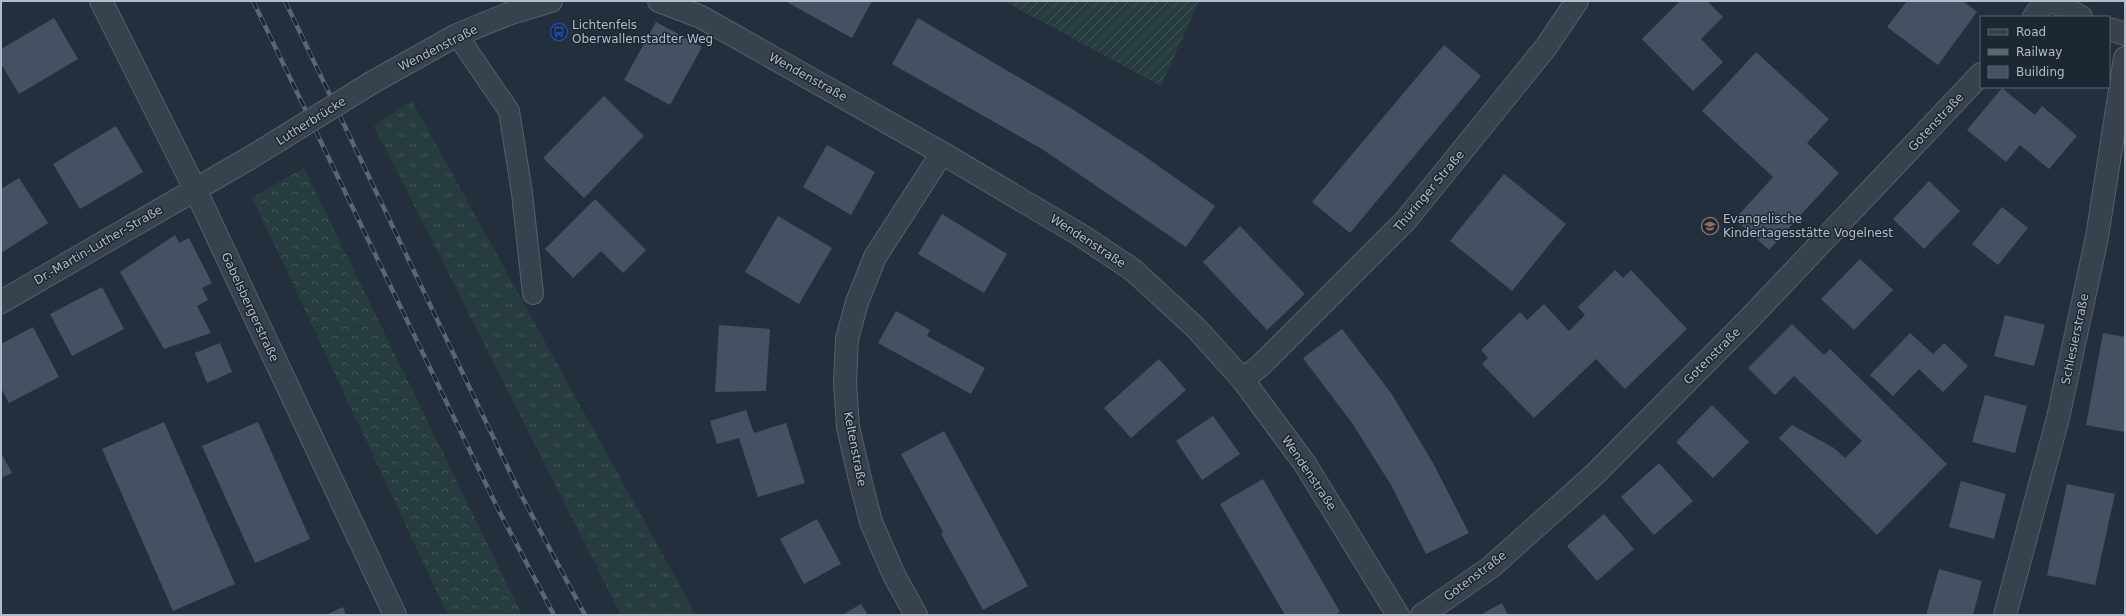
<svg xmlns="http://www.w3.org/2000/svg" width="2126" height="616" viewBox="0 0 2126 616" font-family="'DejaVu Sans',sans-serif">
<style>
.grass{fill:url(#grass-tufts)}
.forest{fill:url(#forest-crowns)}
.garden{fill:url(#garden-furrows)}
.building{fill:#455162}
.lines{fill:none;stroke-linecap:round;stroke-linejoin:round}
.service-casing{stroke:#565f6c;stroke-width:22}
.minor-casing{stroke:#565f6c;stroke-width:24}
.service{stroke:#38414e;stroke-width:20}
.minor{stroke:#38414e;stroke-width:22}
.rail-casing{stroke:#5a6575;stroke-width:4.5}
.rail{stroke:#1d2633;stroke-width:3;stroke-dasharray:9;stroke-linecap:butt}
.minor-bridge-casing{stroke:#565f6c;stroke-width:24;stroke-linecap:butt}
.minor-bridge{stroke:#38414e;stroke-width:22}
.labels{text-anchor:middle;stroke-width:3;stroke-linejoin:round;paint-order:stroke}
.poi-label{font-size:12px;fill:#b4bcc9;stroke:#1d2633;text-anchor:start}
.street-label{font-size:12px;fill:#b4bcc9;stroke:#1d2633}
</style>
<defs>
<pattern id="grass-tufts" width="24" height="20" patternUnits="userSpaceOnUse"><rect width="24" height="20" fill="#263c3f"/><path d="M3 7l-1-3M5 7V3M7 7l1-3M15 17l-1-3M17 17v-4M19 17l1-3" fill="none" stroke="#435659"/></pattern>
<pattern id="forest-crowns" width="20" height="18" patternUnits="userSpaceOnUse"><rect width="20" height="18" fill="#263c3f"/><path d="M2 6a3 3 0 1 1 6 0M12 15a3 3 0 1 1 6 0" fill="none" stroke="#435659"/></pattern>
<pattern id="garden-furrows" width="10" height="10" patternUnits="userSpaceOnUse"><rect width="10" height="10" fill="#263c3f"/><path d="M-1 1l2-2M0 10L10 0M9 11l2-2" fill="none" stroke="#435659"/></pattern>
</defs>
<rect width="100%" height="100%" fill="#242f3e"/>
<polygon class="grass" points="412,101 696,615 621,615 374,126"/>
<polygon class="forest" points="304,168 522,615 448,615 252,197"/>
<polygon class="garden" points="1004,1 1199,1 1161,86"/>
<g class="building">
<polygon points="785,1 872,1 852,38"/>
<polygon points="1680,1 1707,1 1723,17 1701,39 1723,62 1693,91 1642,39"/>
<polygon points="1907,1 1963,1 1977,12 1938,65 1887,27"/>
<polygon points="54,18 78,59 19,94 1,64 1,49"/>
<polygon points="918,18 1069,107 1143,155 1215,206 1186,247 1042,149 892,64"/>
<polygon points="656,22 702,47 670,105 624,80"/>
<polygon points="1444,45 1481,76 1350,233 1312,202"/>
<polygon points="1756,52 1829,119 1807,143 1839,173 1769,250 1735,219 1773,177 1702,111"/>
<polygon points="2002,88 2035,115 2042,106 2077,136 2049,169 2020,145 2006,162 1967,130"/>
<polygon points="604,96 644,136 584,198 543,158"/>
<polygon points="116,126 143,172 80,209 53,164"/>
<polygon points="827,145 875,172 851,215 803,187"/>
<polygon points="1504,174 1566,224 1512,291 1450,241"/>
<polygon points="19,178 48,223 1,253 1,189"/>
<polygon points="1929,181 1960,211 1924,249 1893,219"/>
<polygon points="595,199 646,250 623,273 601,251 573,278 545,249"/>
<polygon points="2002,207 2028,228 1998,265 1972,244"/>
<polygon points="942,214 1007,254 984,293 918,254"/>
<polygon points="778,216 832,248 799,304 745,272"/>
<polygon points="1240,226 1305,294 1267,330 1203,262"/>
<polygon points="175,235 179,243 189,238 212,283 202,288 208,300 197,306 211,333 164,349 120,272"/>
<polygon points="1860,259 1893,290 1854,330 1821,299"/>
<polygon points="1615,270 1623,278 1631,270 1687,329 1625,389 1596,359 1534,418 1482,364 1488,358 1481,350 1520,312 1527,320 1544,304 1569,331 1585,315 1578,307"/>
<polygon points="102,287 124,329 72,356 50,314"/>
<polygon points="896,311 930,330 927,336 985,368 971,394 878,343"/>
<polygon points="2005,315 2045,325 2034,366 1994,356"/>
<polygon points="1792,324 1824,355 1830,349 1947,464 1877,535 1779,438 1792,425 1834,448 1845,458 1862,441 1794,376 1775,395 1748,368"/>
<polygon points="719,325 770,329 766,391 715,392"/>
<polygon points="33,327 59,377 9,403 2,390 1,391 1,344"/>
<polygon points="1342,329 1391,393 1433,463 1469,533 1426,554 1391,485 1352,423 1303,358"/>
<polygon points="1910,333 1933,354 1944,343 1968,366 1943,392 1919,369 1893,396 1870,375"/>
<polygon points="2103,333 2125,337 2125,432 2086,425"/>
<polygon points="220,343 232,372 207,383 195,353"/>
<polygon points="1159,359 1186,390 1131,438 1104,408"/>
<polygon points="1985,395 2027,406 2015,453 1972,442"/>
<polygon points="1712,405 1749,442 1713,478 1676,442"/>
<polygon points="746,410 754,433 786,423 805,483 758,497 739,438 717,444 710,421"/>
<polygon points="1213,416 1240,454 1202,480 1176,441"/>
<polygon points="164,422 235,584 173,611 102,449"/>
<polygon points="258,422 310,539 255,563 202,446"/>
<polygon points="944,431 1028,586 983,610 941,534 943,532 901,454"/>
<polygon points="1,453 12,473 1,478"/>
<polygon points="1659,463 1693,501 1654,535 1621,497"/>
<polygon points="1263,479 1340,612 1335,615 1285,615 1220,504"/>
<polygon points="1961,481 2006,494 1994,539 1949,527"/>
<polygon points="2067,484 2115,494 2095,585 2047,575"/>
<polygon points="1604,514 1634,549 1597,581 1567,546"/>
<polygon points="817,519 841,564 804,584 780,539"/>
<polygon points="1939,569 1982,581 1973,615 1926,615"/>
<polygon points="1502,603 1508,615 1480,615"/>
<polygon points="861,604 868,615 842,615"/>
<polygon points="343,607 346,615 326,615"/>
</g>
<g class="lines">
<g class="service-casing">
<polyline id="service" points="457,35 509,111 522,193 533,294"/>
</g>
<g class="minor-casing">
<g id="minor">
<polyline points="101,1 195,189 395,615"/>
<polyline points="659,1 701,17 942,153 1082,236 1133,270 1196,328 1243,380 1305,464 1398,615"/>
<polyline points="2054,1 2081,17"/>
<polyline points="2034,17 2045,1"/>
<polyline points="2109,29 2125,34"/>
<polyline points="373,82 457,35 508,14 551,1"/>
<polyline points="1,302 248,159"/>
<polyline points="1243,380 1262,364 1406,220 1546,47 1577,1"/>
<polyline points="916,615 894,575 871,522 859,475 848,427 845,382 847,339 857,302 875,257 942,153"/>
<polyline points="1422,615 1491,567 1594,475 1750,318 1981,74"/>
<polyline points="2005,615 2058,418 2097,237 2125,58"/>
</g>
</g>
<use href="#service" class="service"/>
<use href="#minor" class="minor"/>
<g class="rail-casing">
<g id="rail">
<polyline points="253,1 498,509 554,615"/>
<polyline points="285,1 519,491 585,615"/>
</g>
</g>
<use href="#rail" class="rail"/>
<g class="minor-bridge-casing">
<polyline id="minor-bridge" points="248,159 373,82"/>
</g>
<use href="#minor-bridge" class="minor-bridge"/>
</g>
<defs>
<g id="bus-ring" transform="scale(0.9)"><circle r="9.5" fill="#1d2633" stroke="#1a4fb4" stroke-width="1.5"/><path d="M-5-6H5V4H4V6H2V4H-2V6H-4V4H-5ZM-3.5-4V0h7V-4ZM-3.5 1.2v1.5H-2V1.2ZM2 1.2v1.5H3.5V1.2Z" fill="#1a4fb4"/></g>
<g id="school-ring" transform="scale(0.9)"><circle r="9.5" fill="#1d2633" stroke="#8d6e63" stroke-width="1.5"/><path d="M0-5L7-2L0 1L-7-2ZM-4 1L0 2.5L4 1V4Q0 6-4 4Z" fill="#8d6e63"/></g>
</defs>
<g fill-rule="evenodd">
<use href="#bus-ring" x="559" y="32"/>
<use href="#school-ring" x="1710" y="226"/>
</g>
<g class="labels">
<g class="poi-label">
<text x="572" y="29">Lichtenfels<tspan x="572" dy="14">Oberwallenstadter Weg</tspan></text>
<text x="1723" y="223">Evangelische<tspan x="1723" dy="14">Kindertagesstätte Vogelnest</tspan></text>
</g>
<g class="street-label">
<text transform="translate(438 48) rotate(-27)" y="4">Wendenstraße</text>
<text transform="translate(808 77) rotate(29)" y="4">Wendenstraße</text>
<text transform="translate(311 121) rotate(-32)" y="4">Lutherbrücke</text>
<text transform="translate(1936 122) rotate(-47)" y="4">Gotenstraße</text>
<text transform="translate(1429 191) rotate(-50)" y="4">Thüringer Straße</text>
<text transform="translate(1088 241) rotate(33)" y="4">Wendenstraße</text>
<text transform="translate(98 245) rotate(-30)" y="4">Dr.-Martin-Luther-Straße</text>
<text transform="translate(250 307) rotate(65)" y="4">Gabelsbergerstraße</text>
<text transform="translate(2075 339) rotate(-78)" y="4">Schlesierstraße</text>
<text transform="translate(1712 356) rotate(-45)" y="4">Gotenstraße</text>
<text transform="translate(855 449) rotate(79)" y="4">Keltenstraße</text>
<text transform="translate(1309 473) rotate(56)" y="4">Wendenstraße</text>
<text transform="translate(1475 576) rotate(-37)" y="4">Gotenstraße</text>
</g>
</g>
<rect width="2126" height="616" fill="none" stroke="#b4bcc9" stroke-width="4"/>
<rect x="1980" y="16" width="130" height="72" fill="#1d2633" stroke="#59626f"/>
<rect x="1988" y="29" width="20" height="6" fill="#38414e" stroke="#59626f"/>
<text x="2016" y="36" font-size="12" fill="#b4bcc9">Road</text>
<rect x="1988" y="49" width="20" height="6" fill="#5a6575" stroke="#59626f"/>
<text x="2016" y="56" font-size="12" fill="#b4bcc9">Railway</text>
<rect x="1988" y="66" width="20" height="12" fill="#455162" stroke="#59626f"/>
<text x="2016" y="76" font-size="12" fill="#b4bcc9">Building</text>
</svg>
